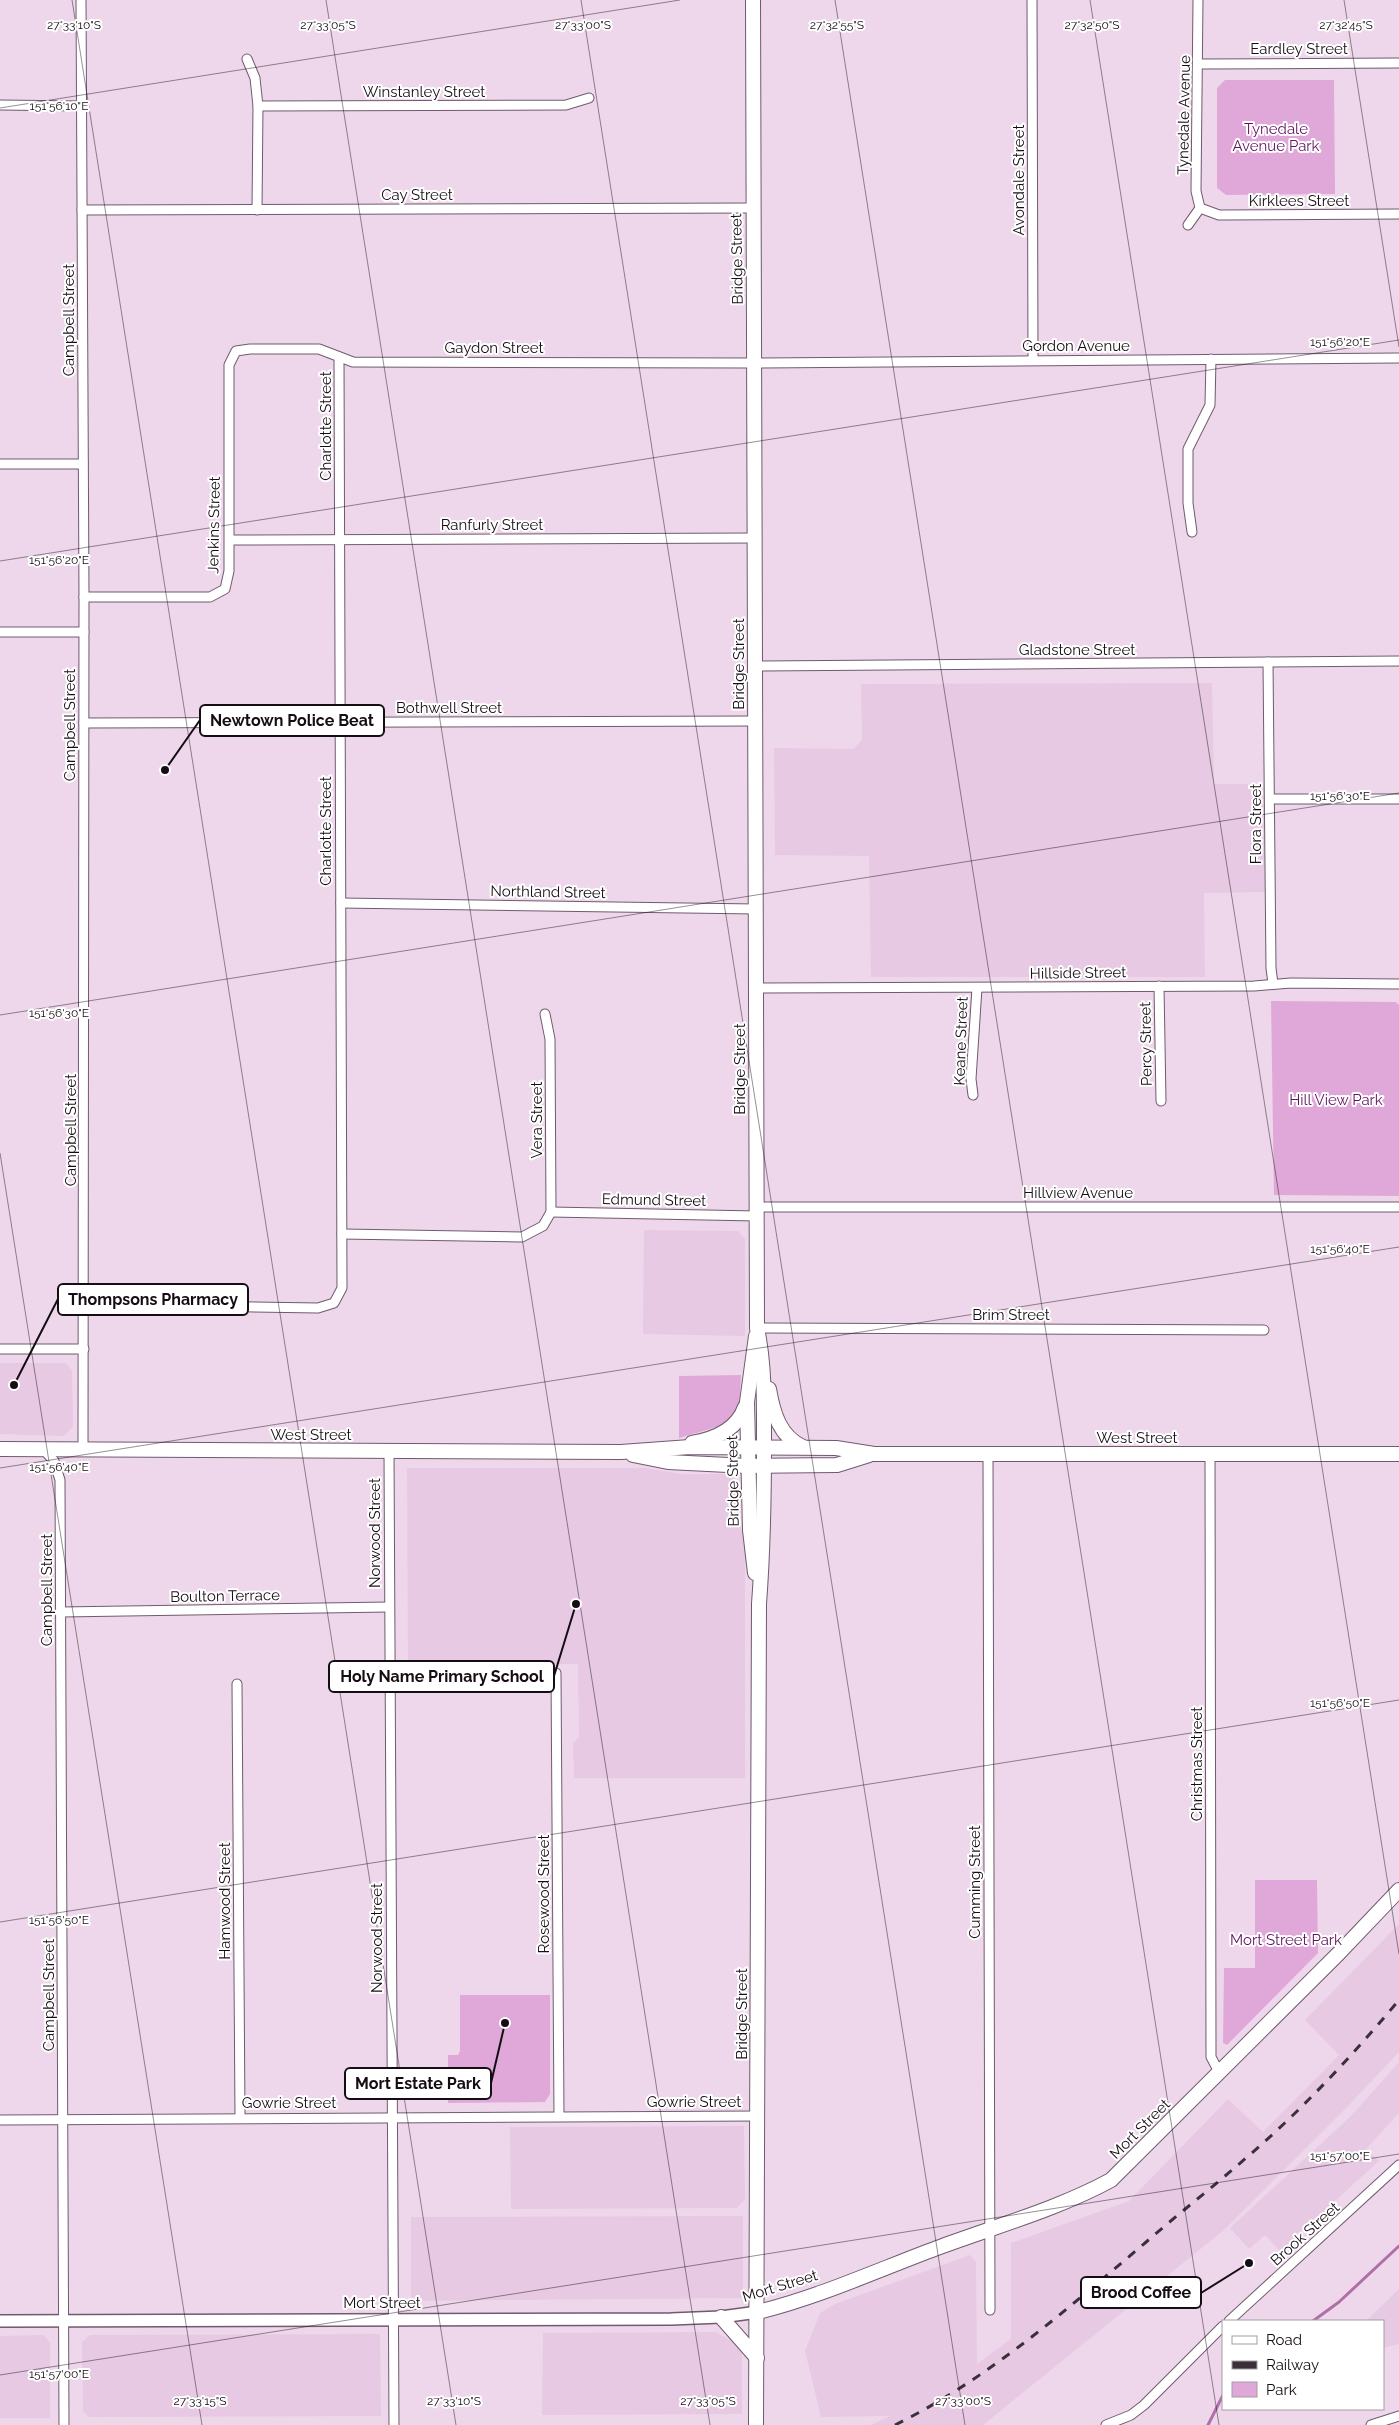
<svg xmlns="http://www.w3.org/2000/svg" width="1399" height="2425" viewBox="0 0 1399 2425" font-family="Raleway,sans-serif">
<style>
.built{fill:#e7c9e3}
.green{fill:#e0a8d9}
.lines{fill:none;stroke-linecap:round;stroke-linejoin:round}
.stream{stroke:#af70a7;stroke-width:3}
.minor-casing{stroke:#6f5b6d;stroke-width:11}
.tertiary-casing{stroke:#6f5b6d;stroke-width:14}
.primary-casing{stroke:#6f5b6d;stroke-width:16}
.minor{stroke:#fff;stroke-width:9}
.tertiary{stroke:#fff;stroke-width:11}
.primary{stroke:#fff;stroke-width:14}
.rail{stroke:#3b303a;stroke-width:3;stroke-dasharray:9 9;stroke-linecap:butt}
.ticks{fill:none;stroke:#150d14;stroke-width:1;stroke-opacity:0.45}
.labels{text-anchor:middle;stroke-width:4;stroke-linejoin:round;paint-order:stroke}
.street-label{font-size:15px;fill:#150d14;stroke:#fff}
.park-label{font-size:15px;fill:#62155d;stroke:#fff}
.ticks-label{font-size:12px;text-anchor:middle;fill:#150d14;stroke:#fff;stroke-width:4;stroke-linejoin:round;paint-order:stroke}
.leader{fill:none;stroke:#150d14;stroke-width:2}
.callout-dot{fill:#150d14;stroke:#fff;stroke-width:2}
.callout{fill:#fff;stroke:#150d14;stroke-width:2}
.callout-label{font-size:16px;text-anchor:middle;font-weight:bold;fill:#150d14}
</style>
<rect width="100%" height="100%" fill="#efd7eb"/>
<g class="built">
<polygon points="1212,683 1214,784 1264,784 1265,892 1204,893 1205,977 871,977 869,856 775,855 774,748 854,749 862,739 861,684"/>
<polygon points="644,1230 738,1231 745,1239 745,1336 643,1334"/>
<polygon points="0,1363 66,1363 72,1371 73,1426 64,1436 0,1434"/>
<polygon points="407,1468 645,1468 682,1474 725,1474 735,1479 739,1488 738,1515 745,1544 745,1778 574,1778 573,1743 579,1737 578,1664 549,1664 549,1671 408,1672"/>
<polygon points="1399,1924 1399,2052 1350,2104 1224,2230 983,2425 871,2425 890,2416 821,2417 805,2351 820,2313 835,2304 970,2255 976,2262 977,2364 1011,2339 1011,2243 1129,2201 1228,2099 1263,2132 1339,2055 1305,2020"/>
<polygon points="1399,2062 1399,2113 1366,2149 1379,2161 1280,2251 1265,2235 1249,2249 1230,2228 1352,2115"/>
<polygon points="744,2126 745,2199 737,2208 511,2209 510,2127"/>
<polygon points="743,2216 743,2298 411,2301 411,2217"/>
<polygon points="1399,2289 1399,2344 1383,2348 1383,2321 1366,2321"/>
<polygon points="716,2332 736,2343 742,2353 742,2414 542,2415 543,2333"/>
<polygon points="380,2334 381,2416 89,2417 83,2411 82,2342 90,2335"/>
<polygon points="44,2335 50,2343 50,2418 0,2418 0,2336"/>
</g>
<g class="green">
<polygon points="1225,80 1334,80 1335,194 1226,195 1217,188 1217,88"/>
<polygon points="1271,1001 1396,1002 1399,1005 1399,1196 1274,1195"/>
<polygon points="741,1375 739,1411 724,1425 679,1438 679,1376"/>
<polygon points="1255,1880 1317,1880 1318,1953 1227,2045 1223,2043 1224,1968 1255,1968"/>
<polygon points="460,1995 550,1995 550,2094 545,2102 448,2103 448,2055 458,2055 460,2051"/>
</g>
<g class="lines">
<g class="stream">
<polyline points="1313,2321 1339,2302 1399,2246"/>
<polyline points="1208,2425 1223,2395"/>
</g>
<g class="minor-casing">
<g id="minor">
<polyline points="81,0 84,597 83,1450"/>
<polyline points="1032,0 1033,360"/>
<polyline points="247,59 255,78 258,106"/>
<polyline points="1199,64 1399,63"/>
<polyline points="0,105 81,106"/>
<polyline points="1200,208 1219,215 1399,214"/>
<polyline points="82,210 752,208"/>
<polyline points="257,210 258,106 566,105 589,98"/>
<polyline points="1188,225 1200,208 1196,191 1198,0"/>
<polyline points="0,464 83,464"/>
<polyline points="1192,532 1188,503 1188,449 1210,405 1211,359"/>
<polyline points="230,540 755,538"/>
<polyline points="84,597 210,597 225,589 229,571 229,365 236,351 250,349 319,349 353,362 754,363 1399,358"/>
<polyline points="0,632 84,632"/>
<polyline points="1268,662 1271,968 1273,984"/>
<polyline points="755,666 1399,661"/>
<polyline points="84,723 755,721"/>
<polyline points="1270,799 1399,799"/>
<polyline points="341,903 756,909"/>
<polyline points="1159,986 1161,1101"/>
<polyline points="756,988 1254,986 1291,983 1399,984"/>
<polyline points="973,1095 971,1079 977,988"/>
<polyline points="757,1207 1399,1207"/>
<polyline points="551,1212 757,1216"/>
<polyline points="342,1234 522,1237 543,1226 551,1212 550,1039 545,1014"/>
<polyline points="85,1304 318,1308 334,1303 342,1288 339,357"/>
<polyline points="757,1328 1264,1330"/>
<polyline points="0,1349 84,1349"/>
<polyline points="44,1450 54,1461 60,1480 64,2425"/>
<polyline points="389,1452 394,2425"/>
<polyline points="988,1454 990,2310"/>
<polyline points="1210,1454 1211,2057 1219,2072"/>
<polyline points="61,1612 389,1607"/>
<polyline points="556,1673 559,2116"/>
<polyline points="237,1684 240,2117"/>
<polyline points="0,2120 759,2116"/>
<polyline points="1229,2321 1399,2165"/>
<polyline points="1106,2425 1131,2415 1144,2405 1223,2326"/>
<polyline points="1371,2425 1399,2416"/>
</g>
</g>
<g class="tertiary-casing">
<polyline id="tertiary" points="0,2321 671,2319 721,2317 758,2312"/>
</g>
<g class="primary-casing">
<g id="primary">
<path d="M753,0L757,1328C765,1367 764,1406 764,1446C764,1499 763,1551 759,1604L756,2425"/>
<path d="M769,1389C773,1413 780,1437 803,1447"/>
<path d="M692,1443C715,1439 737,1430 745,1407"/>
<polyline points="0,1449 621,1452 690,1447 836,1448 874,1454 1399,1454"/>
<polyline points="633,1455 668,1462 748,1466 837,1465 869,1455"/>
<polyline points="755,1573 750,1530 747,1402 756,1336"/>
<path d="M758,2312C819,2297 878,2270 937,2248C993,2227 1058,2209 1111,2180L1339,1953L1399,1890"/>
<polyline points="721,2317 757,2358"/>
</g>
</g>
<use href="#minor" class="minor"/>
<use href="#tertiary" class="tertiary"/>
<use href="#primary" class="primary"/>
<path class="rail" d="M895,2425C988,2379 1066,2310 1145,2243C1178,2214 1213,2187 1246,2158C1302,2110 1352,2056 1399,2000"/>
</g>
<path class="ticks" d="M72,0L456,2425M326,0L710,2425M581,0L965,2425M835,0L1219,2425M1090,0L1399,1954M1344,0L1399,347M0,108L680,0M0,561L1399,340M0,1015L1399,793M0,1153L202,2425M0,1468L1399,1247M0,1922L1399,1700M0,2375L1399,2154"/>
<g class="labels">
<g class="street-label">
<text x="1299" y="54">Eardley Street</text>
<text x="424" y="97">Winstanley Street</text>
<text transform="translate(1184 115) rotate(-89)" y="5">Tynedale Avenue</text>
<text transform="translate(1019 180) rotate(-90)" y="5">Avondale Street</text>
<text x="417" y="200">Cay Street</text>
<text x="1299" y="206">Kirklees Street</text>
<text transform="translate(737 259) rotate(-91)" y="5">Bridge Street</text>
<text transform="translate(69 320) rotate(-90)" y="5">Campbell Street</text>
<text x="1076" y="351">Gordon Avenue</text>
<text x="494" y="353">Gaydon Street</text>
<text transform="translate(326 426) rotate(-90)" y="5">Charlotte Street</text>
<text transform="translate(214 525) rotate(-89)" y="5">Jenkins Street</text>
<text x="492" y="530">Ranfurly Street</text>
<text x="1077" y="655">Gladstone Street</text>
<text transform="translate(739 664) rotate(-90)" y="5">Bridge Street</text>
<text x="449" y="713">Bothwell Street</text>
<text transform="translate(70 725) rotate(-90)" y="5">Campbell Street</text>
<text transform="translate(1256 824) rotate(-90)" y="5">Flora Street</text>
<text transform="translate(326 831) rotate(-90)" y="5">Charlotte Street</text>
<text transform="translate(548 892) rotate(1)" y="5">Northland Street</text>
<text transform="translate(1078 973) rotate(-1)" y="5">Hillside Street</text>
<text transform="translate(961 1041) rotate(-88)" y="5">Keane Street</text>
<text transform="translate(1146 1044) rotate(-91)" y="5">Percy Street</text>
<text transform="translate(740 1069) rotate(-90)" y="5">Bridge Street</text>
<text transform="translate(537 1120) rotate(-90)" y="5">Vera Street</text>
<text transform="translate(71 1130) rotate(-90)" y="5">Campbell Street</text>
<text x="1078" y="1198">Hillview Avenue</text>
<text transform="translate(654 1200) rotate(1)" y="5">Edmund Street</text>
<text x="1011" y="1320">Brim Street</text>
<text x="311" y="1440">West Street</text>
<text x="1137" y="1443">West Street</text>
<text transform="translate(733 1481) rotate(-91)" y="5">Bridge Street</text>
<text transform="translate(375 1533) rotate(-90)" y="5">Norwood Street</text>
<text transform="translate(47 1590) rotate(-90)" y="5">Campbell Street</text>
<text transform="translate(225 1596) rotate(-1)" y="5">Boulton Terrace</text>
<text transform="translate(1197 1764) rotate(-90)" y="5">Christmas Street</text>
<text transform="translate(975 1882) rotate(-90)" y="5">Cumming Street</text>
<text transform="translate(544 1894) rotate(-90)" y="5">Rosewood Street</text>
<text transform="translate(225 1901) rotate(-90)" y="5">Hamwood Street</text>
<text transform="translate(377 1938) rotate(-90)" y="5">Norwood Street</text>
<text transform="translate(49 1995) rotate(-90)" y="5">Campbell Street</text>
<text transform="translate(742 2014) rotate(-90)" y="5">Bridge Street</text>
<text x="694" y="2107">Gowrie Street</text>
<text x="289" y="2108">Gowrie Street</text>
<text transform="translate(1140 2129) rotate(-45)" y="5">Mort Street</text>
<text transform="translate(1305 2234) rotate(-42)" y="5">Brook Street</text>
<text transform="translate(780 2286) rotate(-17)" y="5">Mort Street</text>
<text x="382" y="2308">Mort Street</text>
</g>
<g class="park-label">
<text x="1276" y="134">Tynedale<tspan x="1276" dy="17">Avenue Park</tspan></text>
<text x="1336" y="1105">Hill View Park</text>
<text x="1286" y="1945">Mort Street Park</text>
</g>
</g>
<g class="ticks-label">
<text x="74" y="29">27°33'10"S</text>
<text x="328" y="29">27°33'05"S</text>
<text x="583" y="29">27°33'00"S</text>
<text x="837" y="29">27°32'55"S</text>
<text x="1346" y="29">27°32'45"S</text>
<text x="1092" y="29">27°32'50"S</text>
<text x="59" y="110">151°56'10"E</text>
<text x="1340" y="346">151°56'20"E</text>
<text x="59" y="564">151°56'20"E</text>
<text x="1340" y="800">151°56'30"E</text>
<text x="59" y="1017">151°56'30"E</text>
<text x="1340" y="1253">151°56'40"E</text>
<text x="59" y="1471">151°56'40"E</text>
<text x="1340" y="1707">151°56'50"E</text>
<text x="59" y="1924">151°56'50"E</text>
<text x="1340" y="2160">151°57'00"E</text>
<text x="59" y="2378">151°57'00"E</text>
<text x="200" y="2405">27°33'15"S</text>
<text x="454" y="2405">27°33'10"S</text>
<text x="708" y="2405">27°33'05"S</text>
<text x="963" y="2405">27°33'00"S</text>
</g>
<path class="leader" d="M165 770L200 720M14 1385L58 1299M576 1604L554 1676M505 2023L491 2083M1249 2263L1201 2293"/>
<g class="callout-dot">
<circle cx="165" cy="770" r="5"/>
<circle cx="14" cy="1385" r="5"/>
<circle cx="576" cy="1604" r="5"/>
<circle cx="505" cy="2023" r="5"/>
<circle cx="1249" cy="2263" r="5"/>
</g>
<g class="callout">
<rect x="200" y="705" width="184" height="31" rx="5"/>
<rect x="58" y="1284" width="190" height="31" rx="5"/>
<rect x="329" y="1661" width="225" height="31" rx="5"/>
<rect x="345" y="2068" width="146" height="31" rx="5"/>
<rect x="1081" y="2277" width="120" height="31" rx="5"/>
</g>
<g class="callout-label">
<text x="292" y="726">Newtown Police Beat</text>
<text x="153" y="1305">Thompsons Pharmacy</text>
<text x="442" y="1682">Holy Name Primary School</text>
<text x="418" y="2089">Mort Estate Park</text>
<text x="1141" y="2298">Brood Coffee</text>
</g>
<rect x="1222" y="2320" width="162" height="90" fill="#ffffff" stroke="#a19ea1"/>
<rect x="1232" y="2336" width="25" height="8" fill="#ffffff" stroke="#a19ea1"/>
<text x="1266" y="2345" font-size="15" fill="#150d14">Road</text>
<rect x="1232" y="2361" width="25" height="8" fill="#3b303a" stroke="#a19ea1"/>
<text x="1266" y="2370" font-size="15" fill="#150d14">Railway</text>
<rect x="1232" y="2382" width="25" height="15" fill="#e0a8d9" stroke="#a19ea1"/>
<text x="1266" y="2395" font-size="15" fill="#150d14">Park</text>
</svg>
